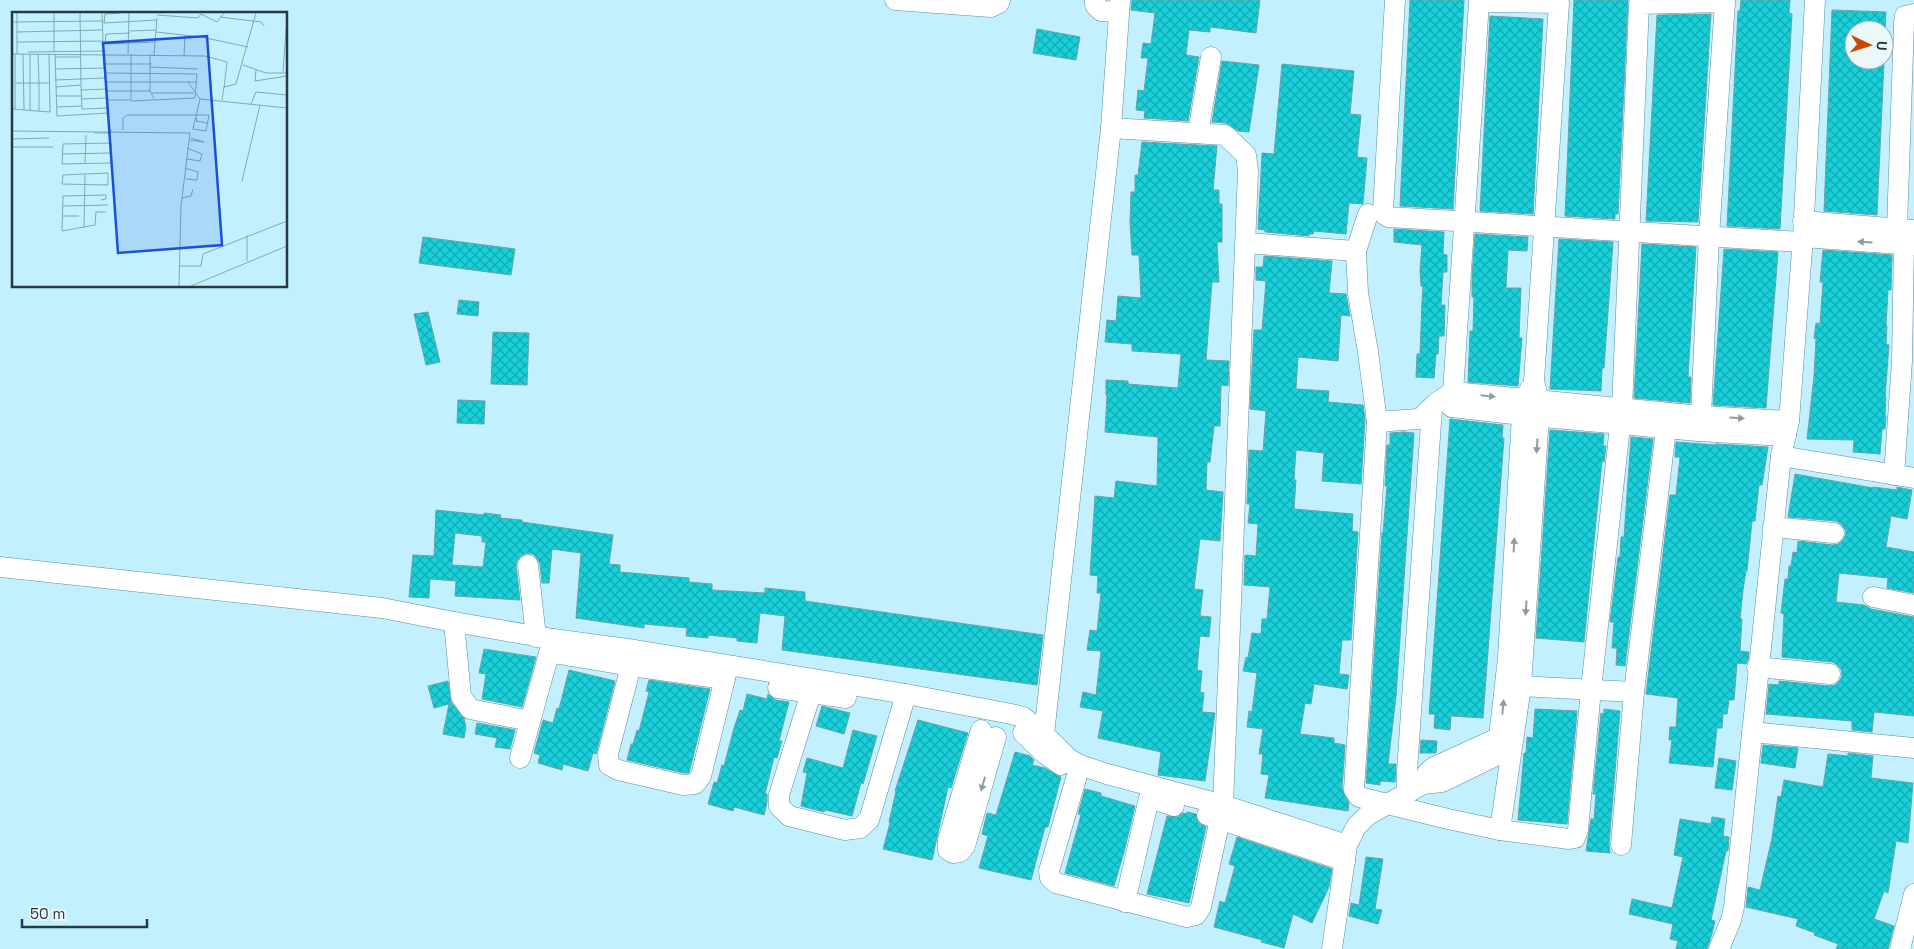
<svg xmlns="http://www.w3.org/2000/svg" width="1914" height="949" viewBox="0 0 1914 949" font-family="'Space Grotesk',sans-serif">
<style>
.building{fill:url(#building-cross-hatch);stroke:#67a4a7;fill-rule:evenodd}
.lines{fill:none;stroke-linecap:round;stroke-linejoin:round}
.minor-casing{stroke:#598fa1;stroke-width:21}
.minor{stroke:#fff;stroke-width:20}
.oneway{fill:#919ca0}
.inset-road{fill:none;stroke:#83a7b3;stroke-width:1}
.view{fill:#1d4ed8;fill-opacity:0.15;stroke:#1d4ed8;stroke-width:2.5}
.inset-edge{fill:none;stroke:#233a42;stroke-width:2.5}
</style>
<defs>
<pattern id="building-cross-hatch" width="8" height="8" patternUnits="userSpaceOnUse" patternTransform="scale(1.25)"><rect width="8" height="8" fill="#18d0d9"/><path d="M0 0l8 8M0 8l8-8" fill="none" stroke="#15aab2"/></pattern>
</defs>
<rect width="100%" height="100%" fill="#c3f0ff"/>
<g class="building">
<polygon points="1132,0 1260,0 1256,33 1210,27 1210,32 1189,30 1186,55 1199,57 1188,121 1144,118 1145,111 1136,110 1138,90 1144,91 1148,58 1141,58 1143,43 1151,44 1155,13 1131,10"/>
<polygon points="1410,0 1464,0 1453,209 1400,206"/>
<polygon points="1574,0 1628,0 1618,214 1615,214 1615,219 1565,216"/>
<polygon points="1741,0 1790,0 1789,13 1792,14 1780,229 1727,226 1738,11 1740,11"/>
<polygon points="1832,10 1886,12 1885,30 1854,30 1854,60 1884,62 1877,215 1824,211"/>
<polygon points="1711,14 1698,222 1646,221 1657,15"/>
<polygon points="1490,16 1543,19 1533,214 1480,211"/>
<polygon points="1037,29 1080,37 1076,60 1033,53"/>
<polygon points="1222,61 1259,65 1249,132 1238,131 1226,123 1212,122"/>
<polygon points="1282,64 1354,71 1350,114 1361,115 1357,157 1367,158 1363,204 1349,203 1346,234 1314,231 1313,234 1309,234 1309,236 1265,232 1265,230 1258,229 1262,153 1274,154"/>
<polygon points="1142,142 1217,146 1213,190 1219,190 1219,204 1222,204 1222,242 1217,242 1219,282 1212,282 1206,360 1229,361 1228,386 1221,385 1220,426 1214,426 1210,462 1207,462 1206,490 1223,492 1220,541 1200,539 1194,589 1203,590 1200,616 1211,617 1209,637 1200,636 1197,670 1202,671 1200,692 1204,693 1202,712 1215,713 1205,781 1158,775 1161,752 1098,738 1103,711 1080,707 1083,692 1096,695 1101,651 1087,650 1090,630 1097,631 1101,593 1097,593 1098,576 1090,575 1095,496 1114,498 1116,481 1157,486 1158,437 1105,432 1107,395 1106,395 1106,380 1128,381 1128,384 1178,388 1181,354 1132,351 1132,344 1105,342 1107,320 1116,321 1118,296 1141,298 1139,255 1132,255 1130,223 1131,192 1135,192 1135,175 1138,175"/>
<polygon points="1394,229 1444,232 1443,254 1447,255 1447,272 1443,272 1441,305 1445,305 1444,336 1439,336 1438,354 1436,354 1434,378 1416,377 1417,354 1420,354 1422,301 1423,287 1421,286 1420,271 1422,245 1394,242"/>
<polygon points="1475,234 1528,237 1527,251 1508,250 1506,288 1521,288 1519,338 1522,338 1518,386 1468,382 1470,331 1473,331 1474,297 1472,297 1472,278"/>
<polygon points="423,237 515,249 511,275 419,263"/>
<polygon points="1559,239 1613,242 1604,368 1602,368 1601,391 1550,389"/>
<polygon points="1642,244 1696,247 1688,377 1691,377 1690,403 1634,398"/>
<polygon points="1724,249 1778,252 1766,408 1713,405"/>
<polygon points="1823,250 1892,255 1891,290 1888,290 1886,326 1887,326 1886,344 1889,345 1885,397 1886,397 1885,416 1886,416 1885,429 1882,429 1880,454 1853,452 1854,440 1807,439 1814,376 1816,339 1814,338 1816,323 1820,324 1823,282 1820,282"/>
<polygon points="1264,256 1332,261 1329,293 1346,294 1350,316 1341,315 1338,361 1298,357 1296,389 1329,391 1328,402 1363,405 1365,419 1361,484 1322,481 1324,453 1296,450 1294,480 1296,480 1294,509 1353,514 1352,531 1358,532 1351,640 1342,640 1339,674 1349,675 1347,689 1314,684 1311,704 1305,703 1300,734 1334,738 1334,743 1345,745 1342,789 1349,803 1348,811 1265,798 1269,775 1261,774 1263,754 1259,754 1263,729 1247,727 1249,711 1252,712 1257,673 1243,671 1246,657 1248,658 1252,633 1261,634 1262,619 1267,619 1270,587 1244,585 1245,555 1256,556 1258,524 1248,523 1250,504 1247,504 1249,450 1263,451 1266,411 1250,409 1254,330 1262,330 1266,281 1256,280 1256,267 1263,267"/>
<polygon points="459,300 479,302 478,316 457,314"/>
<polygon points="428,312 440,362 426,365 414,314"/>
<polygon points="493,332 529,333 527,385 491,384"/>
<polygon points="458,400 485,401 484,424 457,423"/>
<polygon points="1450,419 1503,425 1502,438 1504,438 1483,718 1451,716 1450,730 1434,728 1435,714 1429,714"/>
<polygon points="1550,430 1604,434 1603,446 1606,446 1604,462 1602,461 1584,642 1536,638"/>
<polygon points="1403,432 1414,433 1396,697 1388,764 1396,764 1395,782 1380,781 1380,785 1366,783 1382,533 1383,533 1387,486 1385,486 1387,445 1390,445 1390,433"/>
<polygon points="1631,437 1653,439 1625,666 1616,665 1617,648 1612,648 1614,622 1610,622 1618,557 1620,557 1621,537 1624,537"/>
<polygon points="1676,442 1716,445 1716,444 1768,447 1762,485 1759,485 1755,521 1752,521 1747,571 1746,571 1743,590 1740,619 1742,619 1740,651 1749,652 1748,660 1746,664 1737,663 1734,700 1729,700 1727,714 1723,714 1722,728 1717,728 1713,767 1669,763 1672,740 1669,740 1670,727 1676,727 1678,698 1646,694 1670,495 1676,495 1680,457 1675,457"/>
<polygon points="1795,474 1873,488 1873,487 1897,490 1897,487 1912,490 1907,519 1891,516 1886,547 1914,552 1914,593 1887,588 1888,578 1839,573 1836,602 1864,605 1871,609 1914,617 1914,716 1874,712 1872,732 1852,730 1852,721 1766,714 1769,684 1779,685 1779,681 1829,686 1835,685 1840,680 1842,676 1841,669 1836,664 1832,662 1782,657 1784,614 1781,613 1785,579 1788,579 1789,566 1791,566 1793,552 1797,553 1798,541 1833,545 1838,544 1843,540 1846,534 1845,529 1841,524 1836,521 1788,517"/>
<path d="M436,510L484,515V513L501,515L500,518L522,520V522L613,535L609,564L620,565V572L689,578V582L712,584V590L765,593V588L805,592V601L1043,635L1037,685L782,650L785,616L760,613L757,643L737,641V638L708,635V638L686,636L687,628L644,624V628L576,618L581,553L552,549L549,583H542L540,564L537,558L533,554L527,553L521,556L517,561L516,566L520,600L455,596L456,581L430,579L429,598L409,597L413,555L434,556ZM455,533L482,536V542H486L483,567L452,565Z"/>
<polygon points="484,649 536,657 522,707 482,699 486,674 479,673"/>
<polygon points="569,670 615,681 596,754 593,753 588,771 563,764 562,770 538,763 540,755 534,753 543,720 553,723 557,708 559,709"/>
<polygon points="649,680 710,689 689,773 684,773 627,760 631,744 633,744 637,730 639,731 649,692 646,691"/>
<polygon points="448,681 451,702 464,718 466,728 464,738 443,734 449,704 434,708 428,686"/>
<polygon points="747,694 767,699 768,694 776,700 789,702 779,741 782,741 777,758 774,757 765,794 767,794 767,802 764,815 734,807 733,811 708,804 714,782 717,783 722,765 724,766 734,728 740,710 743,711"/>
<polygon points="822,706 850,713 844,734 816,726"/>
<polygon points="1535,709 1577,711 1567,824 1518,820 1524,753 1526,753 1527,737 1533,738"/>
<polygon points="1604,709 1620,711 1609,844 1610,853 1586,851 1591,819 1594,819 1596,794 1593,794 1601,713 1604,714"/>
<polygon points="918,720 968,733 951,788 948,787 932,860 883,849 890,823 889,822 896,791 895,791"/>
<polygon points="477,723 515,730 510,749 495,747 497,738 475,734"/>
<polygon points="853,730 877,736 863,784 861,783 852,816 825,810 824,812 801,806 807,773 803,772 807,758 843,768"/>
<polygon points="1421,740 1437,741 1436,753 1420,753"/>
<polygon points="1763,745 1798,748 1795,768 1761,763"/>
<polygon points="1015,752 1030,756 1034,760 1032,765 1045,768 1061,777 1048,827 1045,827 1031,880 979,868 988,836 982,834 987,813 996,815"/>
<polygon points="1848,753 1873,756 1871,778 1913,783 1908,843 1896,841 1888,893 1884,891 1874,919 1894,926 1888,949 1836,949 1838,944 1814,935 1815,933 1796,926 1798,919 1746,907 1748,887 1760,890 1772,838 1778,796 1781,797 1784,780 1823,787 1828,754 1848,756"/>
<polygon points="1719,758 1736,761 1732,790 1715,788"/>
<polygon points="1085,789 1101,793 1101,796 1135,806 1124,852 1114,886 1065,873 1081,815 1078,814"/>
<polygon points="1187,812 1196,814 1198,822 1206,827 1189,903 1147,894 1167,816 1177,817 1183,813 1187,814"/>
<polygon points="1712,817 1725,819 1723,836 1729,837 1728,851 1726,851 1711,920 1715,921 1712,934 1707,949 1676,949 1678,941 1670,939 1673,924 1629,914 1632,899 1672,908 1683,857 1674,855 1680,819 1711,824"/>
<polygon points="1237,837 1332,869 1329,887 1312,923 1293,914 1284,948 1261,942 1262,940 1214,927 1220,901 1225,903 1235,866 1229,864"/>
<polygon points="1366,857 1383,859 1375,909 1382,910 1378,924 1349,916 1351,903 1359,905"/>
</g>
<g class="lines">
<g class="minor-casing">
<g id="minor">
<polyline points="895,0 991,7 999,3 1000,0"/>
<polyline points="1095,0 1095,5 1101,11 1119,12"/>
<polyline points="1395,0 1383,211 1385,215 1388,217 1802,242"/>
<polyline points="1198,133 1211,57"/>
<polyline points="1368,214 1356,251 1358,293 1368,352 1377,422 1354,790 1359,797 1448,819 1500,830 1569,839 1575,838 1578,830 1591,689 1622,408 1639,4 1725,2 1709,236 1701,416 1698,431"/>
<polyline points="1803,221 1914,230"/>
<polyline points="1803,237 1914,245"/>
<polyline points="1246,243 1356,251"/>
<polyline points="1442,399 1452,407 1522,415 1698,431 1786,436"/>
<polyline points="1452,407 1479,2 1559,3 1534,381 1539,401 1539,416 1521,686 1500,830"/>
<polyline points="1377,422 1418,419 1423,416 1436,403 1453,392 1701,416 1789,421"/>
<polyline points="1781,456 1914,478"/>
<polyline points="1894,475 1902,361 1904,244 1897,228 1904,23 1905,16 1914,14"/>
<polyline points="1773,527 1834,533"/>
<polyline points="528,565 536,637"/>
<polyline points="0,567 382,608 454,622 553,639 635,650 906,694 1011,714 1023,717 1044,734 1111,128 1120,0"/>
<polyline points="1873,597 1914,605"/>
<polyline points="454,622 461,696 470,709 530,721"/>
<polyline points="553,653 631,666 725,679"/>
<polyline points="631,666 608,754 609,765 618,770 683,785 695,784 701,776 728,666"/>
<polyline points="1757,667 1830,674"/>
<polyline points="1521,686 1634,692"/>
<polyline points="778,688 846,698"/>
<polyline points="811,693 779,795 779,806 789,816 845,830 860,828 869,820 906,694"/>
<polyline points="981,730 948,840 948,850 953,853 960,852 965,846 996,737"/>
<polyline points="1752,732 1914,748"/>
<polyline points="1023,733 1044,753 1061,765"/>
<polyline points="1044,734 1069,759 1080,765 1107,774 1223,805 1347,845"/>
<polyline points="1497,755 1508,658 1522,415 1525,400 1530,389"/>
<polyline points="520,758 553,639"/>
<polyline points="1080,765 1049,871 1050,878 1056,883 1187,917 1196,915 1201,907 1223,805 1248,171 1246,155 1225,135 1111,128"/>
<polyline points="1423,784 1427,773 1434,767 1511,732"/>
<polyline points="1407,793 1407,771 1432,408"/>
<polyline points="1207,815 1345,861"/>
<polyline points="1621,845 1634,692 1668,413"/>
<polyline points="1125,902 1149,798 1174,806"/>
<polyline points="1332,949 1347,845 1356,827 1368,815 1423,784 1442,782 1508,750"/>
<polyline points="1719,949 1731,920 1734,907 1781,456 1789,421 1803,237 1815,0"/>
<polyline points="1900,949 1914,894"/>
</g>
</g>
<use href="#minor" class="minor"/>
</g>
<defs><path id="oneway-solid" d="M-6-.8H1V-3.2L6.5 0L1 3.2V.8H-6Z" transform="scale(1.25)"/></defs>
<g class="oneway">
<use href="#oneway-solid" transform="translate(1865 242) rotate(-176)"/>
<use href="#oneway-solid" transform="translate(1488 396) rotate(6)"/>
<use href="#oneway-solid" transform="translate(1737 418) rotate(3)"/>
<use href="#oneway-solid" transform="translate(1537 446) rotate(94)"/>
<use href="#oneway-solid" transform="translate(1514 545) rotate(-87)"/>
<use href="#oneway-solid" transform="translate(1526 608) rotate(94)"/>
<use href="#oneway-solid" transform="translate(1503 707) rotate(-85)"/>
<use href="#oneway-solid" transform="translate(983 784) rotate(106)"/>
</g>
<g transform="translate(12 12)">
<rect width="275" height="275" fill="#c3f0ff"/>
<path class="inset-road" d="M5,1V42M42,1V39M90,1L92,54M108,1L93,2L92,11L145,8M145,3L186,6L189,2L205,10L212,1M208,5L249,10L252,14M0,10L90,9M118,19L144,18M5,20L90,18M144,20L189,25L236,35M118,21L94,22L93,32L143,30M5,30L91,29M16,40L91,39M0,42L193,44L215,50L212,76M3,42V97M11,42L12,98M18,42V98M43,42L45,104L96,101L95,96M116,42L117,1M138,42V79L142,87M142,43L145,6M172,44L173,23M43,45H68M231,53L254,61H275M138,55L186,57M43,57L92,56M244,58L243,69L275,64M271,60L275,6M43,68L93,66M176,70L188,87L275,96M3,71H27L26,42M69,73L70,97M44,75L69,73L68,1M69,78L94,77M139,79H95L94,70H185M140,81H182M44,84H69M70,87L94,86M94,88H119V42M210,88L212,75L224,72L244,1M119,89L183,86L185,62L94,61L93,52H140M239,92L244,80L275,83M45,95L70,94M0,97L38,100L37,42M70,97L95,96L94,78M27,99V71H38M185,106L184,109L196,111M181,117L188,87M111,118V106L115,103H197L194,119L181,117M0,119L178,121L169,194L167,274M82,121H98L99,118M0,127L37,126M178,128L192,130L179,126M51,132L99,131V151L50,152ZM0,135H41M175,136L190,142L188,149L175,147M50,142L99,141M73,152L74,123M173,156L186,160L185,168L174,167M96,161V173L50,172L51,163ZM230,169L248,93M170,186L179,184L181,177M89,188L94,187V183L51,184L50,219L83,213L84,200H94M51,194L96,193M51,204H67M72,215L73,163M235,223V249M167,254H189L191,242L275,209M179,274L275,234"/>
<path class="view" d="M195,24L210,233L106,241L91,31Z"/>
<rect width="275" height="275" class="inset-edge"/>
</g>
<g transform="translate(1869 45) rotate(94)"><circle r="24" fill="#ecf7fa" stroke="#9cabb0"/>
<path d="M0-4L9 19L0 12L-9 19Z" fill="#cc4700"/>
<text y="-8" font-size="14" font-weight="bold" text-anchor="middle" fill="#233a42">U</text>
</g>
<path d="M22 919v8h125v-8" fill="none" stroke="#233a42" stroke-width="2.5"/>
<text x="30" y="919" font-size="15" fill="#233a42" stroke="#ecf7fa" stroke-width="4" paint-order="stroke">50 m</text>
</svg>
